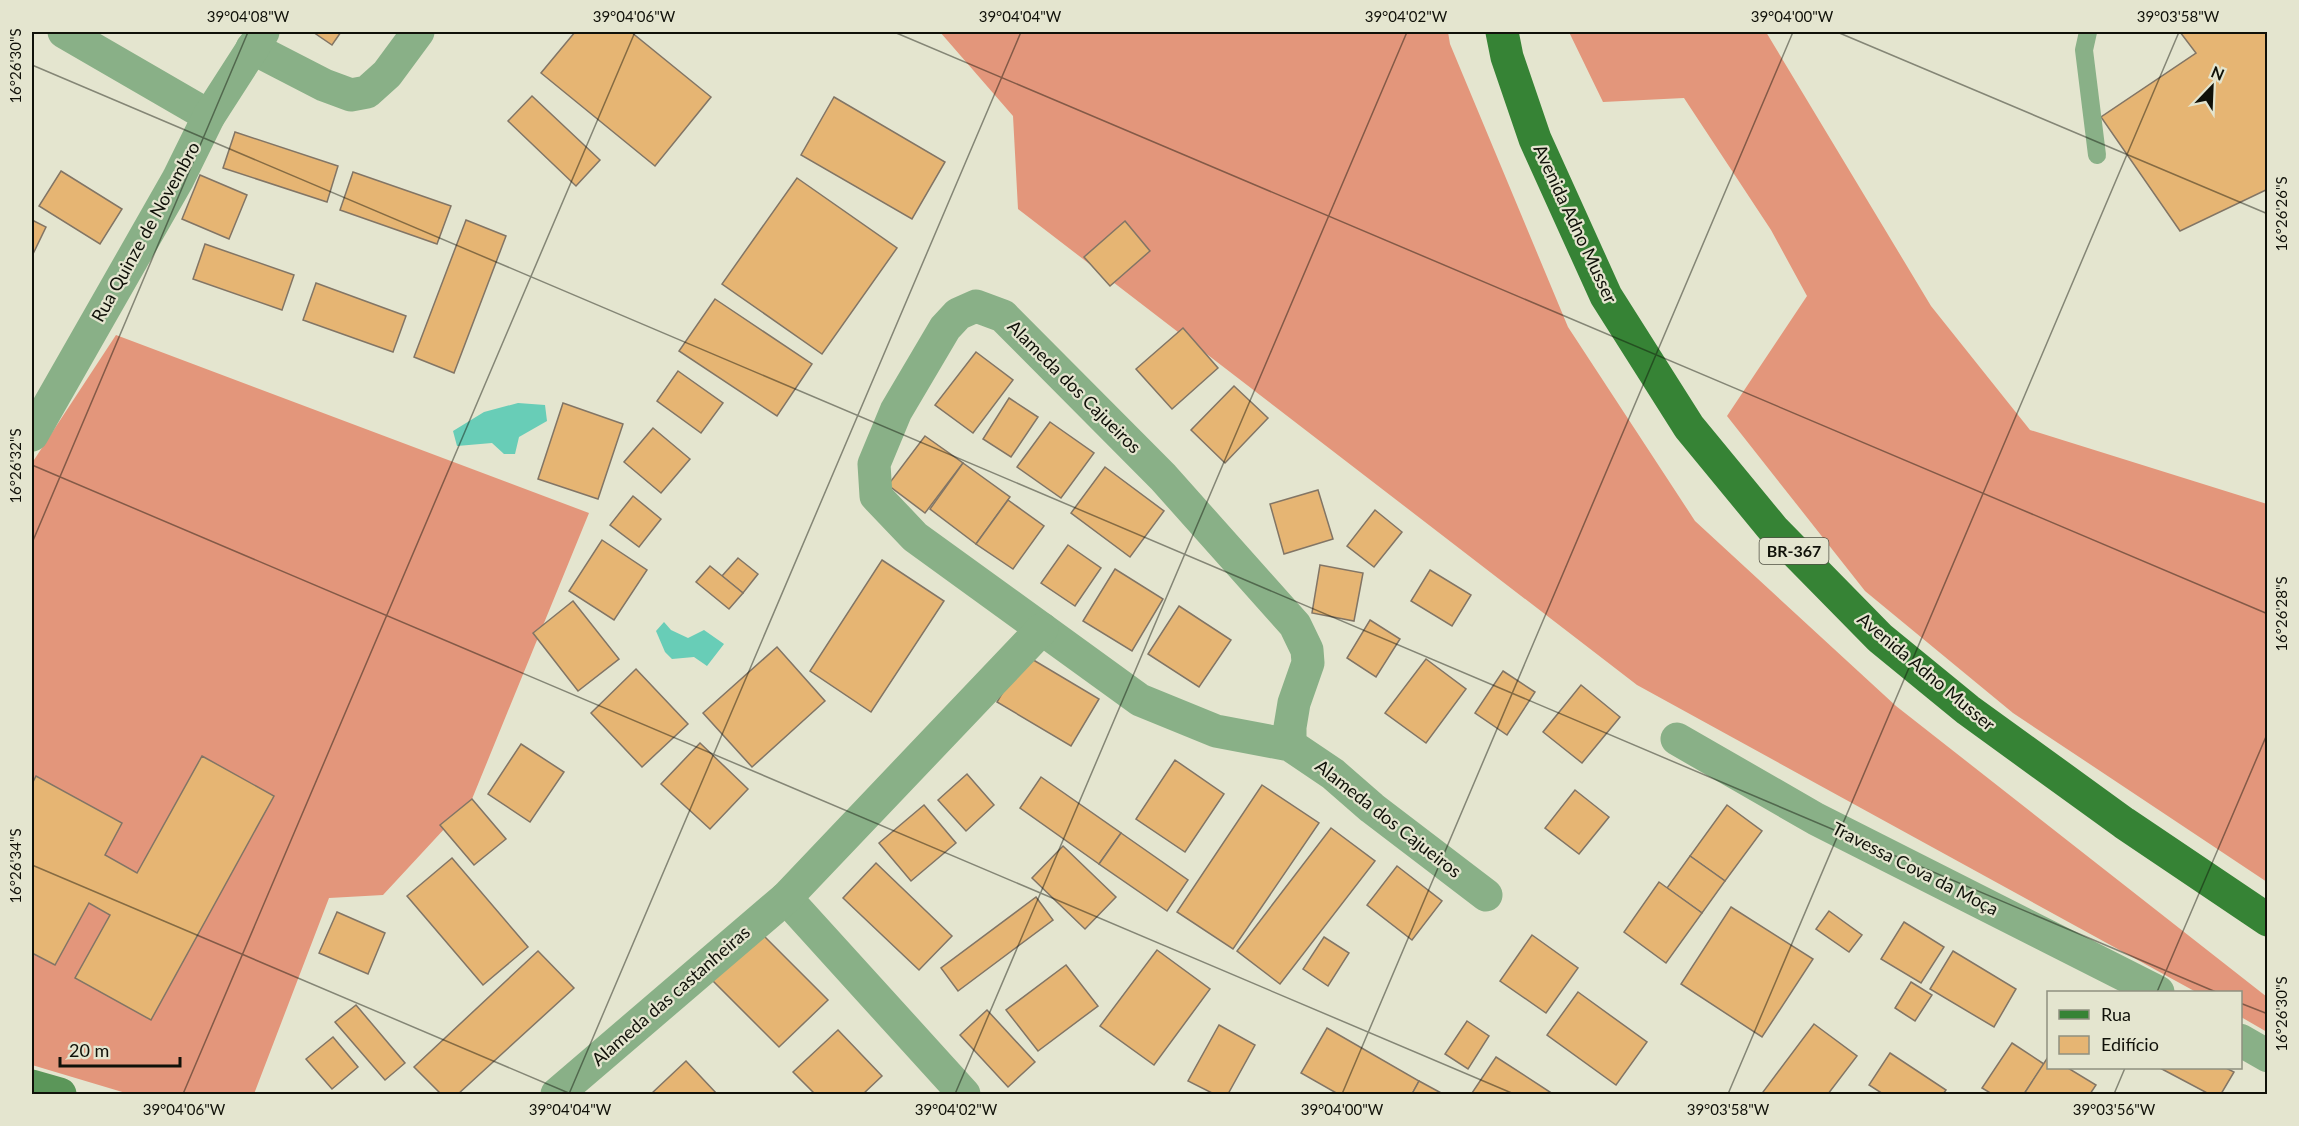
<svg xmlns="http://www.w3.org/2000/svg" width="2299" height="1126" viewBox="0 0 2299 1126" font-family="Lato,sans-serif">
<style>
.forest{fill:#e3967b}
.water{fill:#68cdb7}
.building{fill:#e6b573;stroke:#827565;stroke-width:1.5}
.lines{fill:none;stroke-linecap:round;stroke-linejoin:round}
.service{stroke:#89b087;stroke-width:18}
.minor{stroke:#89b087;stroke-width:33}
.secondary{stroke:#5b9659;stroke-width:33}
.primary{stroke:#368335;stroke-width:33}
.ticks{fill:none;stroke:#101109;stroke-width:1.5;stroke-opacity:0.45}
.labels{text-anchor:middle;stroke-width:4.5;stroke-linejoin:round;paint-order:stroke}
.shield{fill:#e4e5cf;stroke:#505144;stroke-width:1.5}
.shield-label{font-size:16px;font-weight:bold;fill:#101109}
.street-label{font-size:18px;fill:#101109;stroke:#e4e5cf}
.neatline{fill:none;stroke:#101109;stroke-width:2}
.ticks-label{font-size:15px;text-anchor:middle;fill:#101109}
</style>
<rect width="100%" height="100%" fill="#e4e5cf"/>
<g class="forest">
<polygon points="940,32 1448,32 1450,44 1568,327 1695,521 1896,706 2267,997 2267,1032 2241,1017 2240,992 2196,992 1637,685 1018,209 1013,116"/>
<polygon points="1569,32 1766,32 1931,306 2030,430 2267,504 2267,882 2013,713 1865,591 1727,416 1807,296 1771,230 1684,98 1603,102"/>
<polygon points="116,335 589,513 472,799 383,895 329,898 254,1094 129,1094 32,1065 32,463"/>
</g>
<g class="water">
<polygon points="518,403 545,405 547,421 519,437 515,454 504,454 492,443 457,446 453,431 484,412"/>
<polygon points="664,622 671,630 688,638 704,630 724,644 707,666 694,657 672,659 665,652 656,631"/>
</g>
<g class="building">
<polygon points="313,32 341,32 332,45"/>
<polygon points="575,32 631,32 711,97 655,166 541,73"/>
<polygon points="2180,32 2268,32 2268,189 2180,231 2101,117 2196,53"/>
<polygon points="532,96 600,160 576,186 508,121"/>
<polygon points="834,97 945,162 912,219 801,155"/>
<polygon points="235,132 338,166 327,202 223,168"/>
<polygon points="61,171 122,209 100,244 39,206"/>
<polygon points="353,172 451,206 437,244 340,210"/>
<polygon points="200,175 247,195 229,239 182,219"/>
<polygon points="797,178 897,248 822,354 722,284"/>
<polygon points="32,220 46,227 32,256"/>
<polygon points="466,220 506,236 454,373 414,357"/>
<polygon points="1125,221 1150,251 1110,286 1084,257"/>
<polygon points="205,244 294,275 282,310 193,279"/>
<polygon points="316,283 406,316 393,352 303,320"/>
<polygon points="715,299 812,364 777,416 679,351"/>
<polygon points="1183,328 1218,368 1172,409 1136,369"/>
<polygon points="976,352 1013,380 973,433 935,405"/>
<polygon points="678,371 723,403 701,433 657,401"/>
<polygon points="1234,386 1268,418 1225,463 1191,430"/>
<polygon points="1009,398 1038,417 1011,457 983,439"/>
<polygon points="563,403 623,424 598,499 538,479"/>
<polygon points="1050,422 1094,453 1061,498 1017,467"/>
<polygon points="653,428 690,459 661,493 624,462"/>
<polygon points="925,436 963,463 925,513 888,485"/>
<polygon points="963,463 1010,497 976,544 930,509"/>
<polygon points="1105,467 1164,511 1130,557 1071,513"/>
<polygon points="1318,490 1333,539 1284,554 1270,504"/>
<polygon points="633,496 661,519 639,547 610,525"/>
<polygon points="1008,500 1044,526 1013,569 976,544"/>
<polygon points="1375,510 1402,532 1374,567 1347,546"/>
<polygon points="602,540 647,570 614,620 569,591"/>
<polygon points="1068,545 1101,568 1075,606 1041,583"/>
<polygon points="738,558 758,574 743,593 722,576"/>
<polygon points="882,560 944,601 871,712 810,671"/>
<polygon points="1320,565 1363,573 1354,621 1312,613"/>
<polygon points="710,566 743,593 729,609 696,582"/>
<polygon points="1115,569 1163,599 1132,651 1083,621"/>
<polygon points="1430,570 1471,595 1452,626 1411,601"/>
<polygon points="573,601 619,659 578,691 533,633"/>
<polygon points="1179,606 1231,640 1199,687 1148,654"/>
<polygon points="1370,620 1400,639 1376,677 1347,658"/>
<polygon points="777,647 825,701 752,767 703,713"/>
<polygon points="1025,655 1099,699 1071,746 997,702"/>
<polygon points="1426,659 1466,689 1426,743 1385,713"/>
<polygon points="636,669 688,724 642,767 591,713"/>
<polygon points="1503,671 1535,692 1507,735 1475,713"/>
<polygon points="1581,685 1620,717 1582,763 1543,732"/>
<polygon points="700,743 748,789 710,829 661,784"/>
<polygon points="521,744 564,772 530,822 488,794"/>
<polygon points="202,756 274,796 151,1020 75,978 110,915 89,903 55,965 32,953 32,784 36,776 122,823 105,855 137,873"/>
<polygon points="1175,760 1224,794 1185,852 1136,819"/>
<polygon points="967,774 994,805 966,831 938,800"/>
<polygon points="1041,777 1121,833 1099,864 1020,808"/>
<polygon points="1262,785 1319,823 1233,949 1177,912"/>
<polygon points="1575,790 1609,817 1579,854 1545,828"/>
<polygon points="472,799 506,839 474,865 440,825"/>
<polygon points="924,805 956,843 911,881 879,843"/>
<polygon points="1727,805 1762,831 1725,881 1690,856"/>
<polygon points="1331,828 1375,861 1280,984 1237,951"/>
<polygon points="1121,833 1188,880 1167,911 1099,864"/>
<polygon points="1063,846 1116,897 1085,929 1032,878"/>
<polygon points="1690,856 1725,881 1702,913 1667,888"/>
<polygon points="452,858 528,947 483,985 407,896"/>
<polygon points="876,863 952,936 919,970 843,898"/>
<polygon points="1397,866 1442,901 1412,940 1367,905"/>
<polygon points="1659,882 1702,913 1666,963 1624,932"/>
<polygon points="1036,897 1053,920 958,991 941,968"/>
<polygon points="1731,907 1813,959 1762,1037 1681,984"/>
<polygon points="1829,911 1862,935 1849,952 1816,929"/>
<polygon points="337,912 385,933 368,974 319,953"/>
<polygon points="1904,922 1944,947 1921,983 1881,959"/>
<polygon points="761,933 828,1000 779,1047 712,980"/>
<polygon points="1532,935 1578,968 1546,1013 1500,981"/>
<polygon points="1324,937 1349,953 1328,986 1303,969"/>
<polygon points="1157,950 1210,989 1154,1065 1100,1026"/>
<polygon points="538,951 574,988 458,1094 441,1094 414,1067"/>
<polygon points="1953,951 2016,989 1994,1027 1930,989"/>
<polygon points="1066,965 1098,1006 1038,1051 1006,1010"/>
<polygon points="1911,982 1932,995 1915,1021 1895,1008"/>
<polygon points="1578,992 1647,1042 1616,1085 1547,1035"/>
<polygon points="356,1005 405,1063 385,1080 335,1022"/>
<polygon points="987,1010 1035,1062 1008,1087 960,1035"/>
<polygon points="1467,1021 1489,1036 1468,1069 1445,1054"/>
<polygon points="1814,1024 1857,1056 1828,1094 1766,1094 1763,1092"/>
<polygon points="1219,1025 1255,1045 1228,1094 1214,1094 1188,1081"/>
<polygon points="1327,1028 1419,1081 1412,1094 1338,1094 1301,1073"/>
<polygon points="838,1030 882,1076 863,1094 815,1094 793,1072"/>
<polygon points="333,1037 358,1067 332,1089 306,1059"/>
<polygon points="2012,1043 2044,1064 2024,1094 1992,1094 1982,1088"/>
<polygon points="1890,1053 1946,1090 1943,1094 1883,1094 1869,1085"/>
<polygon points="1496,1057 1553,1094 1472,1093"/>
<polygon points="2048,1057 2048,1068 2068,1068 2096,1085 2090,1094 2024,1094"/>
<polygon points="686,1061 717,1094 651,1094"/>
<polygon points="2160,1068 2226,1068 2234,1072 2221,1094 2209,1094"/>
<polygon points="1419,1081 1443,1094 1412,1094"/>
</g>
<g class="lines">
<polyline class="service" points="2088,32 2084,50 2097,155"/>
<g class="minor">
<polyline points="64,32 209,116"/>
<polyline points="252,48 324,85 351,95 367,92 387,74 418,32"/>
<polyline points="32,435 178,179 209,116 263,32"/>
<polyline points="1677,739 1816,819 2158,992"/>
<polyline points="1290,745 1290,727 1294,703 1308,663 1307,650 1295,625 1163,477 1003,316 976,306 958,314 945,328 896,411 874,464 876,496 915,537 1140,700 1216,731 1290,745 1333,774 1372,808 1486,895"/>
<polyline points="786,898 964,1094"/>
<polyline points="2240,1040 2268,1056"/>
<polyline points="557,1094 786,898 1042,629"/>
</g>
<polyline class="secondary" points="32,1086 60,1094"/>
<polyline class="primary" points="1502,32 1507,57 1535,139 1606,296 1689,427 1773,529 1880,638 1968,710 2124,823 2268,920"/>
</g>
<path class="ticks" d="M894,32L2268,614M1837,32L2268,214M32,65L2216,992M32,465L1514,1094M32,543L248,32M32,865L571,1094M2157,992L2268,732M2240,1003L2268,1014M183,1094L635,32M569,1094L1021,32M955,1094L1407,32M1342,1094L1793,32M1728,1094L2179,32M2114,1094L2125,1068"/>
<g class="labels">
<rect class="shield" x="1759.5" y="538" width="69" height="26" rx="4.5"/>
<g class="shield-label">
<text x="1794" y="557">BR-367</text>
</g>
<g class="street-label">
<text transform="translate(1575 224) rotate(65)" y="6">Avenida Adno Musser</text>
<text transform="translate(146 232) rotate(-61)" y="6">Rua Quinze de Novembro</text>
<text transform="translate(1074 387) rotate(45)" y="6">Alameda dos Cajueiros</text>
<text transform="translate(1926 672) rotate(40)" y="6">Avenida Adno Musser</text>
<text transform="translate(1388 819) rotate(38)" y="6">Alameda dos Cajueiros</text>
<text transform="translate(1915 869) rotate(27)" y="6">Travessa Cova da Moça</text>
<text transform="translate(671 996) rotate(-41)" y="6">Alameda das castanheiras</text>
</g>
</g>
<rect width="2299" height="1126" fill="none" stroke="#e4e5cf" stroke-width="66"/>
<rect x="2047" y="991" width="195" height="78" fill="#e4e5cf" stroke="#8f9080" stroke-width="1.5"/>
<rect x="2059" y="1010" width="30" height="9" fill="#368335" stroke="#8f9080" stroke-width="1.5"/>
<text x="2101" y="1021" font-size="18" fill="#101109">Rua</text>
<rect x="2059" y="1036" width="30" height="18" fill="#e6b573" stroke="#8f9080" stroke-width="1.5"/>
<text x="2101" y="1051" font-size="18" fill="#101109">Edifício</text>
<g transform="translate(2212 87) rotate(23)" stroke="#e4e5cf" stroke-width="4.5" paint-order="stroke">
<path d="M0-4.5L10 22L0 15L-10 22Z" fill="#101109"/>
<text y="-9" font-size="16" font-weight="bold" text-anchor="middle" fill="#101109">N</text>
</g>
<path d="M60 1057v9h120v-9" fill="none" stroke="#101109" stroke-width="3"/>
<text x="69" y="1057" font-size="18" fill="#101109" stroke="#e4e5cf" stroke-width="4.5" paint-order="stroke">20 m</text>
<rect x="33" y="33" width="2233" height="1060" class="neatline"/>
<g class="ticks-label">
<text x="248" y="22">39°04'08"W</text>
<text x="634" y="22">39°04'06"W</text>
<text x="1020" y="22">39°04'04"W</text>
<text x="1406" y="22">39°04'02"W</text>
<text x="1792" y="22">39°04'00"W</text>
<text x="2178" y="22">39°03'58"W</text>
<text transform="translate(16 66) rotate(-90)" y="5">16°26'30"S</text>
<text transform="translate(2282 214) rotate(-90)" y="5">16°26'26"S</text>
<text transform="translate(16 466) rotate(-90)" y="5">16°26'32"S</text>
<text transform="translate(2282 614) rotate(-90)" y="5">16°26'28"S</text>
<text transform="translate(16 866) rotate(-90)" y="5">16°26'34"S</text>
<text transform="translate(2282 1014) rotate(-90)" y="5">16°26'30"S</text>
<text x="184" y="1115">39°04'06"W</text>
<text x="570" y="1115">39°04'04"W</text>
<text x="956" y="1115">39°04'02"W</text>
<text x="1342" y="1115">39°04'00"W</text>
<text x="1728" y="1115">39°03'58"W</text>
<text x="2114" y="1115">39°03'56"W</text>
</g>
</svg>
